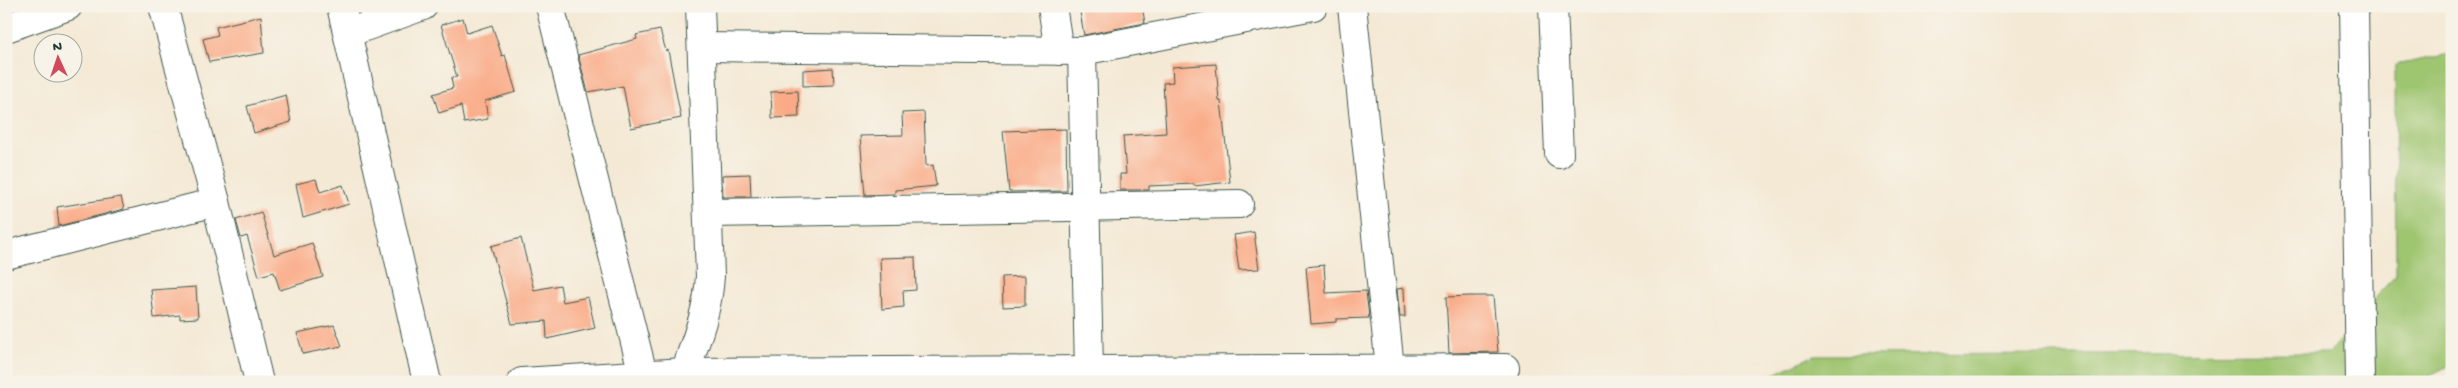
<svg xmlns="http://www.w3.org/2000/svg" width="2458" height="388" viewBox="0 0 2458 388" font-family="'Gochi Hand',sans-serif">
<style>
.green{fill:#9ec570;stroke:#5e8152}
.building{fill:#faaa86}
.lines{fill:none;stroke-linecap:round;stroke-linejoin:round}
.minor-casing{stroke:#3f574c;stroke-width:30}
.minor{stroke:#fff;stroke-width:28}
</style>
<rect width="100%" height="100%" fill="#f7f3e8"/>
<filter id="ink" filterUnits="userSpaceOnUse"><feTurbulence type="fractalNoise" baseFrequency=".02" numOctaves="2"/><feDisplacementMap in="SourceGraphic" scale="10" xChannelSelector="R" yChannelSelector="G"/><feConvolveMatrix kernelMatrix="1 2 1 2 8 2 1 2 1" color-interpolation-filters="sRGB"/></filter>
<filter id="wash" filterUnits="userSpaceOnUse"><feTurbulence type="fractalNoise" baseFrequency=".0096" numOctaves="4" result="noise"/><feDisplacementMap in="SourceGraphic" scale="20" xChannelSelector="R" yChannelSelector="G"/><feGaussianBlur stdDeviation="1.12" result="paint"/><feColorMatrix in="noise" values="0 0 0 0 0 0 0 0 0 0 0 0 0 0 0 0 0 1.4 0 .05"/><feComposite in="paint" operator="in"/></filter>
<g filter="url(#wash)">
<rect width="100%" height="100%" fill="#f4e9d5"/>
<polygon class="green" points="2450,54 2452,55 2452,364 2416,382 1757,382 1815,355 2329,353 2396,274 2395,65"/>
<g id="blocks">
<g class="building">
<polygon points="1079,6 1142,6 1145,23 1084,35"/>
<polygon points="261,16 264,53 209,62 203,39 218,35 216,27"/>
<polygon points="463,18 467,33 492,25 502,56 505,55 516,92 485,101 488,119 464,123 461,106 439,113 433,94 453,88 451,78 457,77 441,25"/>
<polygon points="660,30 666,51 668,50 681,118 631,128 623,86 588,92 578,55 637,39 636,35"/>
<polygon points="1216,64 1219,101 1221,101 1230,182 1194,186 1194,184 1149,186 1149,190 1120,190 1120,174 1126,174 1123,136 1166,133 1163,83 1173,82 1172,67"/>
<polygon points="833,68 834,85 803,86 803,70"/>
<polygon points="798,91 799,117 772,118 771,92"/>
<polygon points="286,95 291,122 254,133 247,106"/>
<polygon points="924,112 926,166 933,165 936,186 895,190 895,194 865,195 860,136 903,135 902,113"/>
<polygon points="1066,129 1067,191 1009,192 1003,131"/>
<polygon points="750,174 751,197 723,197 722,175"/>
<polygon points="316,179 320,192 343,185 349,204 303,218 296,184"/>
<polygon points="121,197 124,209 59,226 57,207"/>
<polygon points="261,212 274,255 312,243 323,277 280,290 274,272 259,276 247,236 241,238 236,220"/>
<polygon points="1254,232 1259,269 1239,270 1234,235"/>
<polygon points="521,238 534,290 560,285 563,302 588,297 595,328 547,339 546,321 512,324 491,246"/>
<polygon points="915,257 916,290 903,291 904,307 882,309 880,258"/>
<polygon points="1324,265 1326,293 1366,291 1369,318 1336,319 1336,322 1311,324 1306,267"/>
<polygon points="1025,276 1025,306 1003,307 1002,277"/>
<polygon points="196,287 198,318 180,319 180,315 154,318 151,290"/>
<polygon points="1404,288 1405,317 1400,317 1397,289"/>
<polygon points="1470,296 1493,296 1498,352 1449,353 1446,297"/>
<polygon points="334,325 342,346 303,354 297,333"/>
</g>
</g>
</g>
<g filter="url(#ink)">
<use href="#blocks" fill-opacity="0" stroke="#3f574c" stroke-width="1"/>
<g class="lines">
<g class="minor-casing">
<g id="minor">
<polyline points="163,6 216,202 259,382"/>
<polyline points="341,6 427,382"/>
<polyline points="550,6 643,374"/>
<polyline points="1052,6 1059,51"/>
<polyline points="1352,6 1390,368"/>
<polyline points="1553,6 1559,154"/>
<polyline points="2354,6 2360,382"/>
<polyline points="6,28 68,6"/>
<polyline points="348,33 423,6"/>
<polyline points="702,47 1082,51 1313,6"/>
<polyline points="1082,51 1089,370"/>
<polyline points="708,213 1239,204"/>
<polyline points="6,255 216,202"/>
<path d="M685,372C696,340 708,311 710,276L700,6"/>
<polyline points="522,382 685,372 1505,368"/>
</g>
</g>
<use href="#minor" class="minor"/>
</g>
</g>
<rect width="2458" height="388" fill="none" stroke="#f7f3e8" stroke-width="25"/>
<g transform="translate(58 58) rotate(357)"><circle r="24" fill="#f7f3e8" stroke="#a1aaa0"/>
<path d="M0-4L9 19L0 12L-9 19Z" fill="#d1495b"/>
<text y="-8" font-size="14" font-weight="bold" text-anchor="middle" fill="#1f3d34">N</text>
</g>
</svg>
